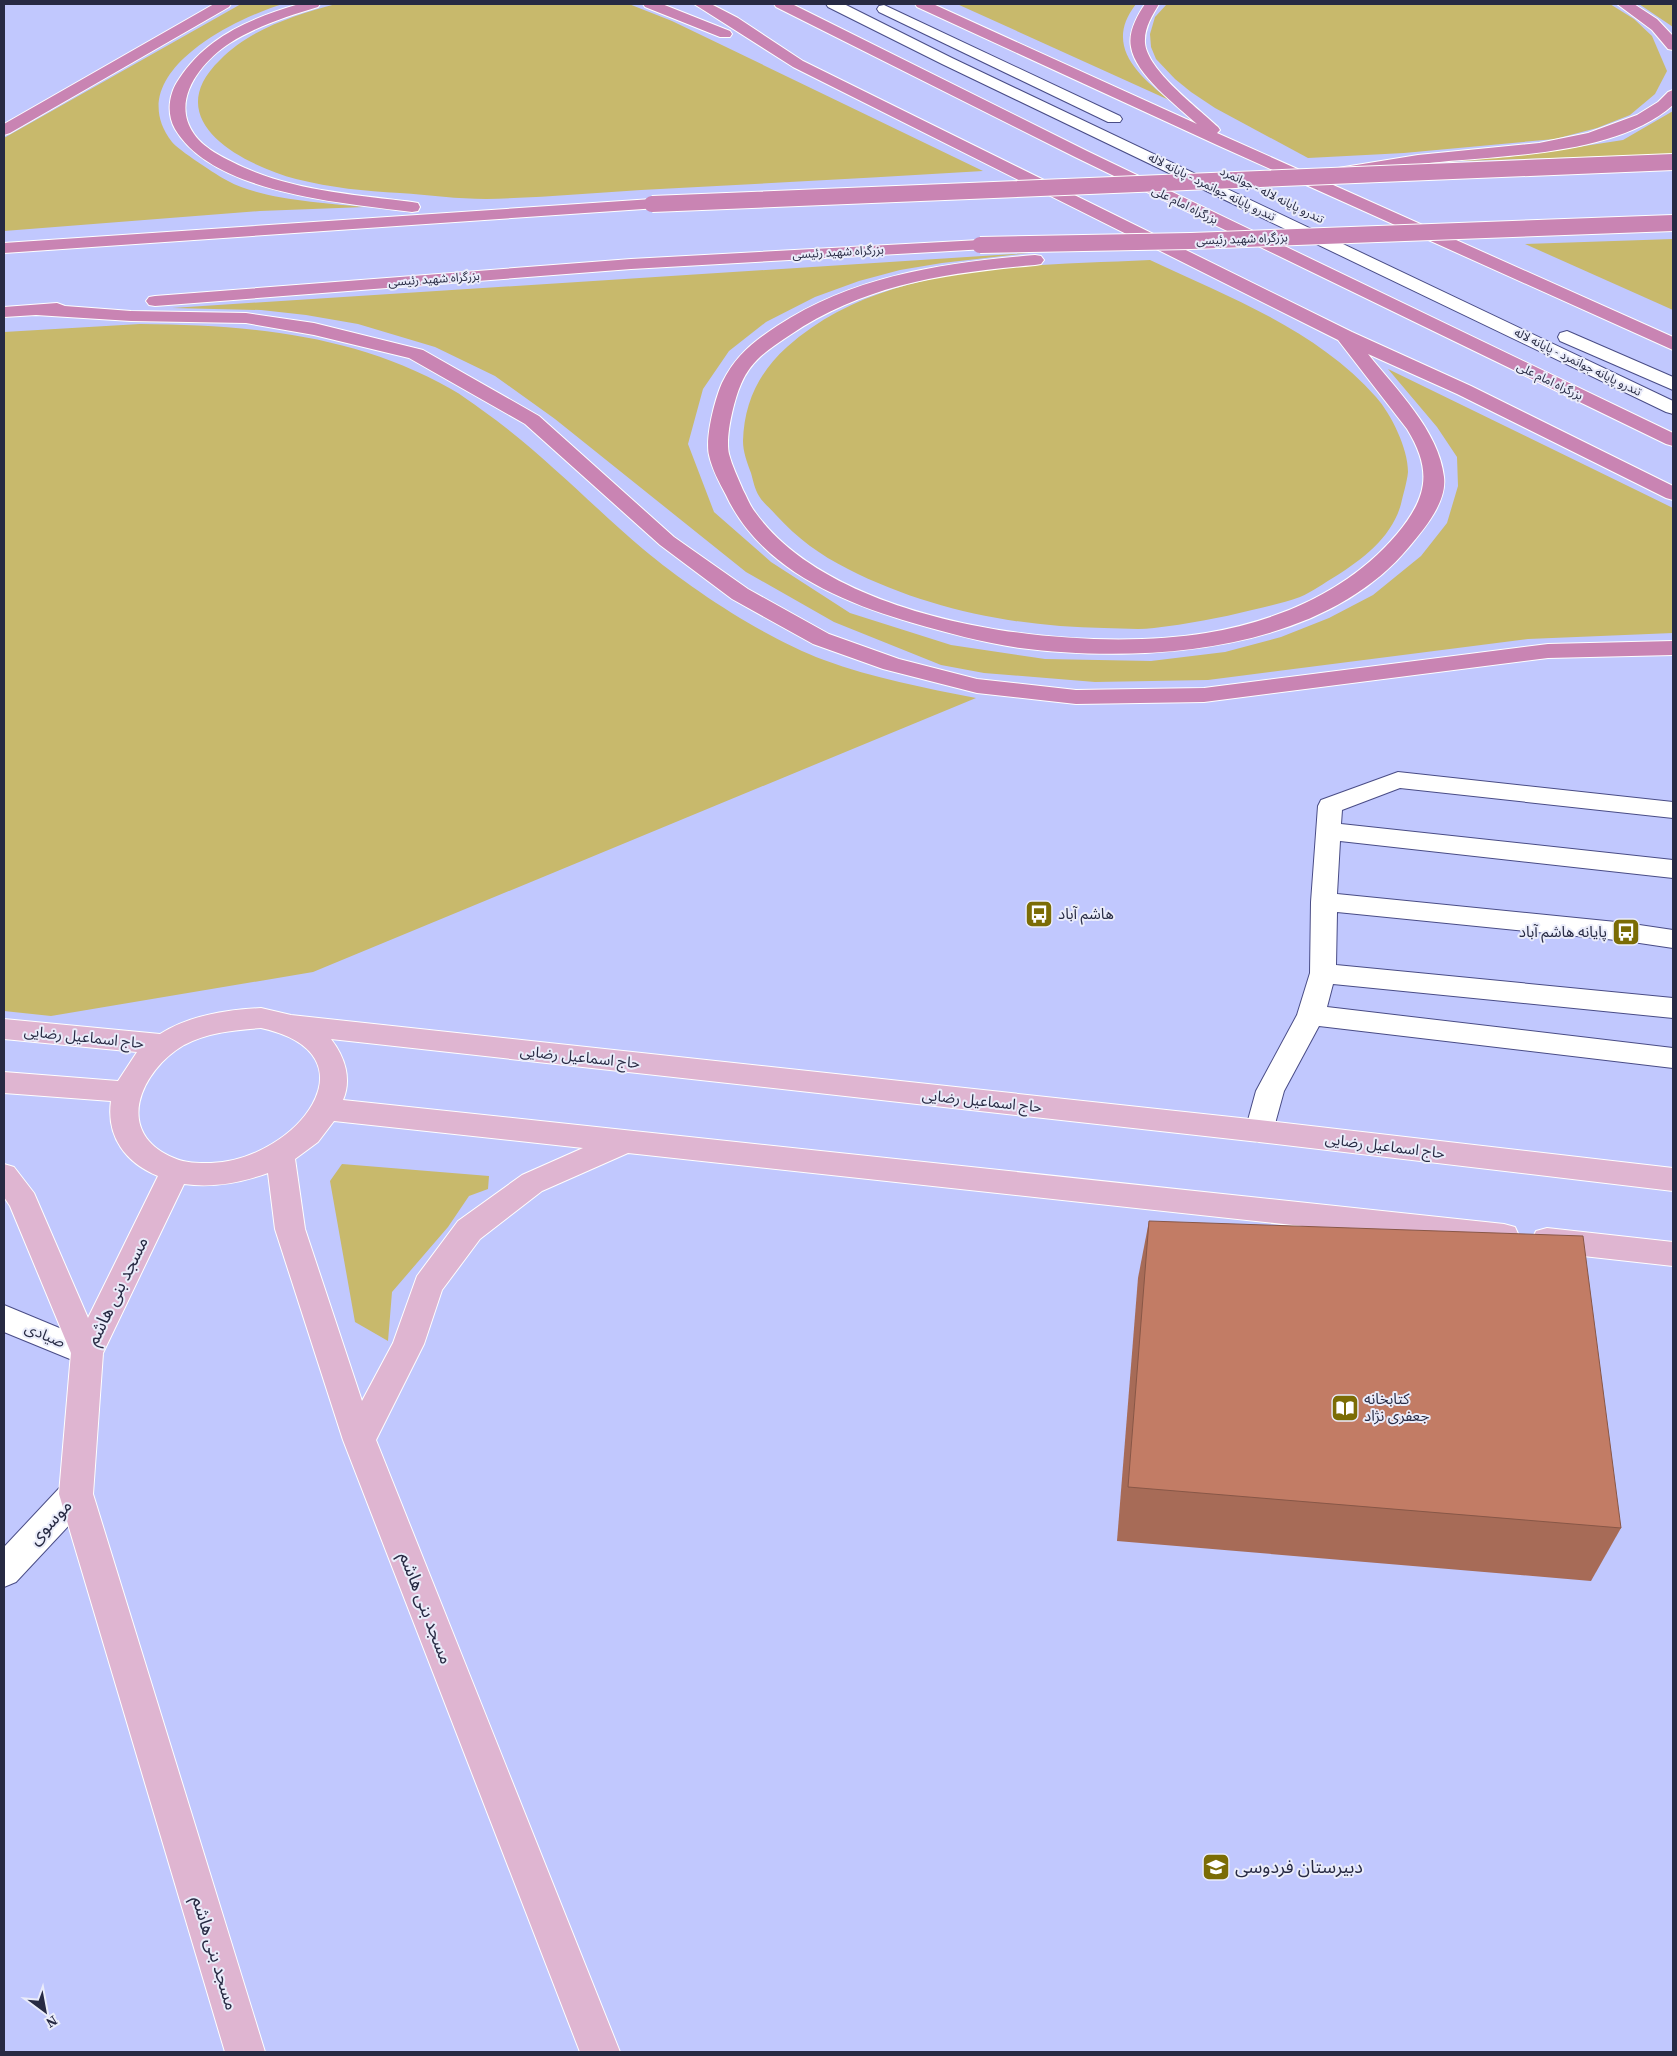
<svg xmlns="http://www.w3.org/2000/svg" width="1677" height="2056" viewBox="0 0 1677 2056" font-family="'Source Serif 4','Noto Sans Arabic',serif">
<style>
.green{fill:#c8b96c}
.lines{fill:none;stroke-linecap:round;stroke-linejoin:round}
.minor-casing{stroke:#494c86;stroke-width:2}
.major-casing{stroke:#fff;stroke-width:2}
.highway-casing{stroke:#fff;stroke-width:2}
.minor{fill:#fff;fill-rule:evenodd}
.major{fill:#dfb5d1;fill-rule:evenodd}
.highway{fill:#c984b3;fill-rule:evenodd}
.highway-bridge-casing{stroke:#fff;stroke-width:18;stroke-linecap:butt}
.highway-bridge{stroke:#c984b3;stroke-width:16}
.wall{fill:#a76b57}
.building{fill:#c27c65;stroke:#885747}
.labels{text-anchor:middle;stroke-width:4;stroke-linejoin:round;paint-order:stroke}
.far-street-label{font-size:12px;fill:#272a43;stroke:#eaecfa}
.poi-label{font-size:15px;fill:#272a43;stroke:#eaecfa;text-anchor:start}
.street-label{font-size:15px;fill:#272a43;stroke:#eaecfa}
.near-street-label{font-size:18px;fill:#272a43;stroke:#eaecfa}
.near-poi-label{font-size:18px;fill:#272a43;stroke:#eaecfa;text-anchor:start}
</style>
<rect width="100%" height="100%" fill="#c1c8fe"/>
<g class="green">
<path d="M241,4H283C233,19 120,75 172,142C177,149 218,176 228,181C263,200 325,203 365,207L260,211L4,231V138Z"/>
<path d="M336,4H629L672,21L983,171C869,178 755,184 641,190C590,193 538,198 486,199C458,199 429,195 400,193C364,191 332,188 296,179C244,165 157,121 220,60C250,29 295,15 336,4Z"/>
<path d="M957,4H1136C1104,45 1137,74 1169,100Z"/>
<polygon points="1167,4 1610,4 1634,19 1652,36 1667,71 1655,94 1630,115 1597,128 1555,139 1404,153 1308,158 1215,108 1191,92 1175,79 1156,59 1151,47 1150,34 1155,17"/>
<polygon points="1639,4 1673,4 1673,27"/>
<polygon points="1673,111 1673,154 1432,162 1539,153 1623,140"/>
<polygon points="1673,239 1673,310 1525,244"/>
<polygon points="1029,253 942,263 900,270 859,281 815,297 766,322 729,351 703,389 688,444 714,512 771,562 850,613 951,645 1045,659 1151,661 1225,652 1281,637 1329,618 1373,595 1421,556 1447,523 1458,486 1457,457 1437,427 1388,369 1673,508 1673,633 1528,639 1208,680 1095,682 984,673 941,665 834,622 746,572 555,419 495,376 435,347 358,324 306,315 261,310 172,308"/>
<path d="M1150,260C1229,297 1317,330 1376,397C1391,414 1408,448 1408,472C1407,482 1403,495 1401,504C1392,537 1363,559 1336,576C1324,583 1312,592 1300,597C1285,603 1267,606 1252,610C1220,618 1187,624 1154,628C1138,630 1121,628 1104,628C1017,627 926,609 848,569C820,555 797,538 776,515C771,509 763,503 759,496C755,490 753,480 751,473C747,462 743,452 743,441C744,403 759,372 787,347C882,262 1030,266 1150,260Z"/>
<path d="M140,324C248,325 354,334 451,389C462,395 472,403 482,410C540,451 589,503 643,549C692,590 765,638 824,660C873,678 925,688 976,698L313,972L51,1016L4,1011V332Z"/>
<polygon points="342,1164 489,1176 488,1189 469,1196 448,1227 392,1292 388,1341 355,1322 330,1181"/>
</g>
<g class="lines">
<g class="minor-casing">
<g id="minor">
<polygon points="826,4 844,4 952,58 1673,401 1673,414 1666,412 942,64 828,7"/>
<polygon points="884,5 1120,116 1122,119 1120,122 1108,122 879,12 877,9 879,6"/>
<polygon points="1567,331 1673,377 1673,390 1560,341 1558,337 1560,333"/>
<polygon points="1398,772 1673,802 1673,818 1400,788 1342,810 1341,824 1673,860 1673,878 1340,841 1337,894 1626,923 1673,930 1673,948 1626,941 1337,912 1336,965 1673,998 1673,1018 1333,984 1327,1007 1673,1048 1673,1068 1319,1026 1284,1091 1273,1131 1269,1139 1259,1142 1249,1139 1245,1131 1256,1091 1297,1015 1310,973 1311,902 1318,806 1321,800"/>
<polygon points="4,1305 98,1344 103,1353 98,1362 87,1366 4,1332"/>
<polygon points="76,1479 88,1483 93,1494 88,1505 16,1582 4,1587 4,1547 64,1483"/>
</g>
</g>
<g class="major-casing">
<g id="major">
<path d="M261,1008L291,1015L1259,1120L1673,1168V1191L1259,1142L331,1039C345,1057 352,1079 343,1100L1504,1224L1515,1227L1519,1236L1515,1245L1504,1248L628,1153L542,1191L480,1239L442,1290L424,1344L376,1440L620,2052H580L343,1440L275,1229L268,1173C240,1183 213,1188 184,1184L103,1353L93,1494L265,2052H225L59,1494L71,1353L10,1206L4,1197V1164L14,1167L34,1193L88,1318L158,1176C126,1163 106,1137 111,1101L4,1093V1072L118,1081L137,1052L4,1039V1019L160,1034C190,1015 226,1010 261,1008ZM261,1028C380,1054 296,1160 211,1163C198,1163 185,1163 174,1158C113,1133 140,1071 184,1045C208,1032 235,1030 261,1028ZM334,1121L583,1148L522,1175L458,1221L417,1276L393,1343L362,1401L305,1229L295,1159L318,1142Z"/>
<polygon points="1547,1228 1673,1242 1673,1266 1547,1252 1536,1249 1532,1240 1536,1231"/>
</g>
</g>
<g class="highway-casing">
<g id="highway">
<polygon points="214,4 231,4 229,7 10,133 4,135 4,124"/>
<path d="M299,4H320L318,7C288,16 257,26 230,43C201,62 170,100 194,134C205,150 228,160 245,168C297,191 356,195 412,202L418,203L420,207L418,211L412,212C345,203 213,194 175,129C166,113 169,93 179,79C207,36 252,18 299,4Z"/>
<polygon points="643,4 662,4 730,31 732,34 730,37 720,37 645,7"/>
<path d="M694,4H711L738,18L803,61L1352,332L1471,386L1673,486V500L1666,498L1457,394L1368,354C1396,389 1439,431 1444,477C1447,502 1425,528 1409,547C1322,652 1146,664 1020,648C984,643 948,633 913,623C840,602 760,568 726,495C719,482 712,469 709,455C705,437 715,399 722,383C735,356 753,342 777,326C855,275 944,263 1035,255L1041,256L1044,260L1041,264L1035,265C946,273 866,284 790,335C769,349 751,360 741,384C734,400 725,437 729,454C732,466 738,478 743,490C747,497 750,506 755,512C836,626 1079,654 1206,633C1278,621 1349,591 1397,534C1427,498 1433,471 1407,429L1338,340L793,67Z"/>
<polygon points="774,4 792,4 1087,151 1673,433 1673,446 1666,444 1075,157 776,7"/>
<path d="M915,4H933L1197,124C1177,106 1135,74 1131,47C1128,32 1137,16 1145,4H1159C1152,16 1144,28 1145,43C1147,70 1198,108 1218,127L1220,130L1217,133L1673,337V350L1217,145L917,7Z"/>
<polygon points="1617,4 1634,4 1657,19 1673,36 1673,50 1668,49 1652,30"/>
<path d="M1673,90V105C1616,156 1502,155 1429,163C1397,167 1364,172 1332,179L1326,177L1324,174L1326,171L1332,169L1418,155L1539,143L1588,133L1637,115L1658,102L1668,92Z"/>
<polygon points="652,199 658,200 660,204 658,208 4,253 4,243"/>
<polygon points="980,240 986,241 989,245 986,249 631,269 155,306 149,305 146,301 149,297 155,296 631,259"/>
<polygon points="57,303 65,306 131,311 246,313 314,323 423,350 539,416 674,537 748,589 829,634 899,659 977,679 1076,690 1204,688 1548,644 1673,641 1673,655 1548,658 1204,702 1076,704 977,693 883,669 813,644 732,599 660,545 525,424 409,358 314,335 246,323 131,321 36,315 4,317 4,307"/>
</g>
</g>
<use href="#minor" class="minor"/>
<use href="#major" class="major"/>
<use href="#highway" class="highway"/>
<g class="highway-bridge-casing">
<g id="highway-bridge">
<polyline points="652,204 1673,162"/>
<polyline points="980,245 1191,241 1673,223"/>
</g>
</g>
<use href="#highway-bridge" class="highway-bridge"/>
</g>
<polygon class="wall" points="1149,1221 1621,1528 1591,1581 1117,1541 1138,1278"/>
<polygon class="building" points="1149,1221 1583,1236 1621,1528 1128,1487"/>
<defs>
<g id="bus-square" transform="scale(1.4375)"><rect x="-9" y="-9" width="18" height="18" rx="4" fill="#7b6c05" stroke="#eaecfa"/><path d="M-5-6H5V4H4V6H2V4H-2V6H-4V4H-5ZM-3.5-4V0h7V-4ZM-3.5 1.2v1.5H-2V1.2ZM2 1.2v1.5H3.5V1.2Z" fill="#fff"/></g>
<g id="library-square" transform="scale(1.4375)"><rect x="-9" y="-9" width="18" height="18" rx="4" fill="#7b6c05" stroke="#eaecfa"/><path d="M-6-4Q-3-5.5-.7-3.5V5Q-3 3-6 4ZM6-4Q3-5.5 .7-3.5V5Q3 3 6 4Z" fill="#fff"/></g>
<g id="school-square" transform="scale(1.4375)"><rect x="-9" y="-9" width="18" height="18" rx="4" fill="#7b6c05" stroke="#eaecfa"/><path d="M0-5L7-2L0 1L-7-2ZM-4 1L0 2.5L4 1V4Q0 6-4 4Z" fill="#fff"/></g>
</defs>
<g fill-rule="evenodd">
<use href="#bus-square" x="1039" y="914"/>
<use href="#bus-square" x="1626" y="932"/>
<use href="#library-square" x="1345" y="1408"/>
<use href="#school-square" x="1216" y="1867"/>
</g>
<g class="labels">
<g class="far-street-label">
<text transform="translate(1212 187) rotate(26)" y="4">تندرو پایانه جوانمرد - پایانه لاله</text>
<text transform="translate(1272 195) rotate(26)" y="4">تندرو پایانه لاله - جوانمرد</text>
<text transform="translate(1185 205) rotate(26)" y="4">بزرگراه امام علی</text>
<text transform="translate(1242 239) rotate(-2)" y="4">بزرگراه شهید رئیسی</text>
<text transform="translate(838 252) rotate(-3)" y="4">بزرگراه شهید رئیسی</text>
<text transform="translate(434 279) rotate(-4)" y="4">بزرگراه شهید رئیسی</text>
<text transform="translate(1578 362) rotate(26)" y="4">تندرو پایانه جوانمرد - پایانه لاله</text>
<text transform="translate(1550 381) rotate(26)" y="4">بزرگراه امام علی</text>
</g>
<g class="poi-label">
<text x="1058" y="919">هاشم آباد</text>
<text x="1607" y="937" text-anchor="end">پایانه هاشم آباد</text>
<text x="1364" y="1404">کتابخانه<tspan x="1364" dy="17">جعفری نژاد</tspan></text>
</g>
<g class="street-label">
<text transform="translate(84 1037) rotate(6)" y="5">حاج اسماعیل رضایی</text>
<text transform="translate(580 1057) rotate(6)" y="5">حاج اسماعیل رضایی</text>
<text transform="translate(982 1101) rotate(6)" y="5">حاج اسماعیل رضایی</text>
<text transform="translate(1385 1146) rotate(7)" y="5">حاج اسماعیل رضایی</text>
<text transform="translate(45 1335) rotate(23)" y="5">صیادی</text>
</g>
<g class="near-street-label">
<text transform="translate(117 1291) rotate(-64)" y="6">مسجد بنی هاشم</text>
<text transform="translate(50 1522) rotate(-47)" y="6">موسوی</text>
<text transform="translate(426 1608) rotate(69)" y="6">مسجد بنی هاشم</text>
<text transform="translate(215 1953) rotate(73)" y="6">مسجد بنی هاشم</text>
</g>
<g class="near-poi-label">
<text x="1235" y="1873">دبیرستان فردوسی</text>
</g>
</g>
<rect width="1677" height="2056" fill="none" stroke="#272a43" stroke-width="10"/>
<g transform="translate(45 2011) rotate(148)" stroke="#eaecfa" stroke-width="4" paint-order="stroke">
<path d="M0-4L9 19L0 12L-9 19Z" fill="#272a43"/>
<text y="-8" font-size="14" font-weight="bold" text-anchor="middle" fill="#272a43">N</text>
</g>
</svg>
